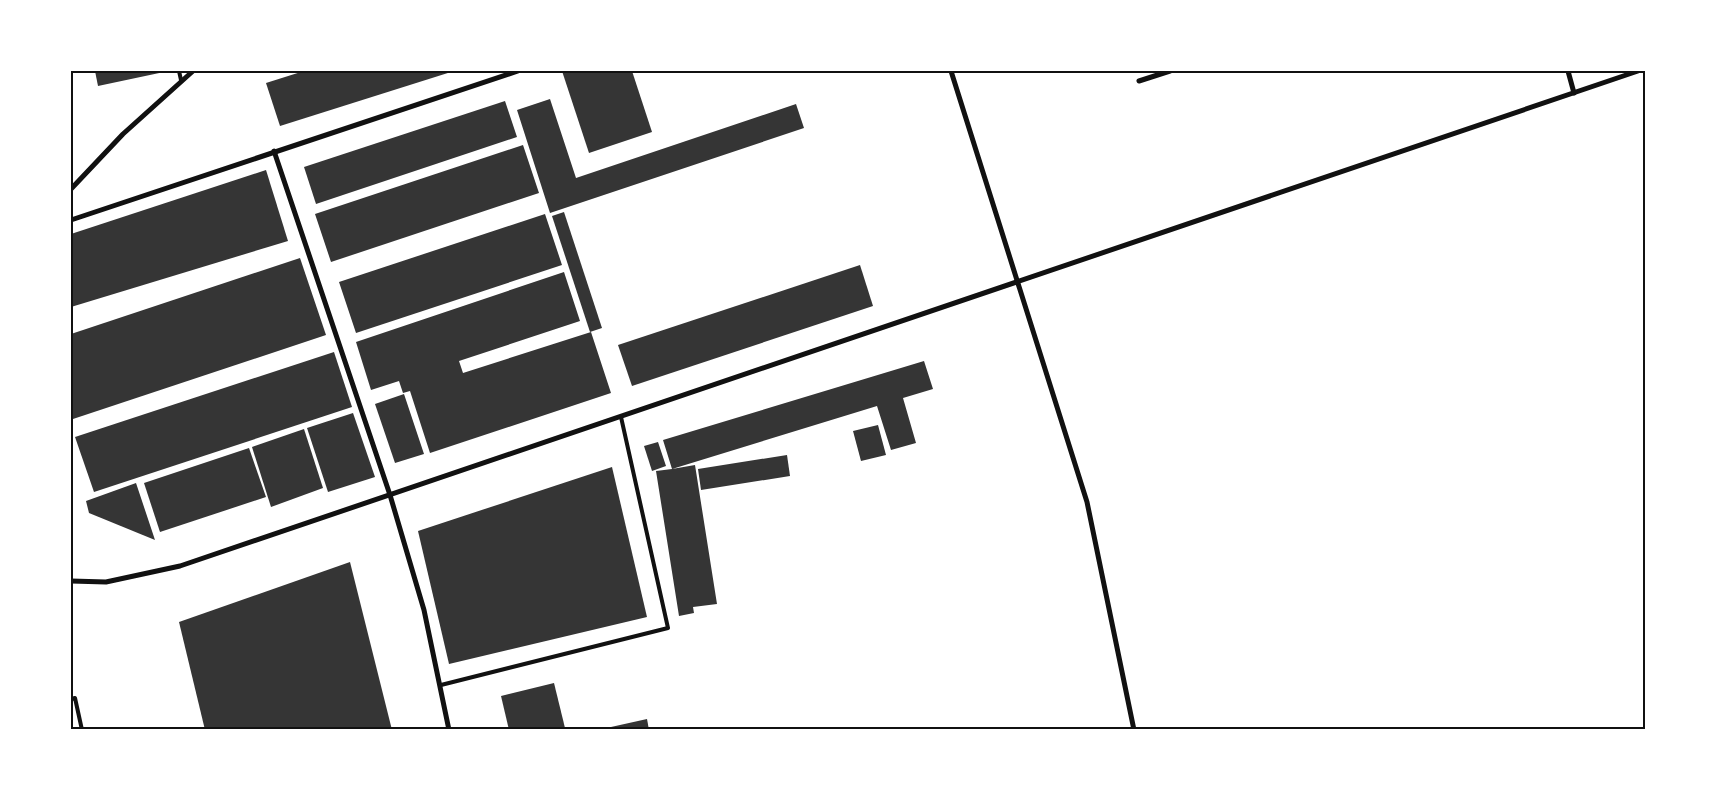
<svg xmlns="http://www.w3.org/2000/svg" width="1716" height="801" viewBox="0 0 1716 801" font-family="'Exo 2',sans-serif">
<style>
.building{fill:#353535}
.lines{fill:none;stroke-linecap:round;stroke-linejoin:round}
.service{stroke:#111;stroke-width:4}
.minor{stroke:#111;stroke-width:5}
.neatline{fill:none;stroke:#111;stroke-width:2}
</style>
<rect width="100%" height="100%" fill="#fff"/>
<g class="building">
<polygon points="95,71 163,71 164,72 98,86"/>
<polygon points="304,71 451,71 451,72 280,126 266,83"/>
<polygon points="562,71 632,71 652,132 589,153"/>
<polygon points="550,99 576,178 796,104 804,128 550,213 517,110"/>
<polygon points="505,101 517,137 316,204 304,167"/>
<polygon points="523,145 539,193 331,262 315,214"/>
<polygon points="266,170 288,241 71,307 71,234"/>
<polygon points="564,212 602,328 590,332 552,216"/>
<polygon points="545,214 562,265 356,333 339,282"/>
<polygon points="300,258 326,335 73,419 71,334"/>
<polygon points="860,265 873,306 632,386 618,345"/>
<polygon points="564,272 580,321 459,361 463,373 591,332 611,393 430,453 410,391 403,393 399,381 371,390 356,342"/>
<polygon points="334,352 352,407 94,492 75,437"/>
<polygon points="924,361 933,389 903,398 916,443 891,450 877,406 672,469 695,465 717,604 693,607 694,613 679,616 656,471 672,469 663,440"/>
<polygon points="404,394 424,454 395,463 375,404"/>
<polygon points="353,413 375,477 328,492 307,428"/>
<polygon points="878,425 886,455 861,461 853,431"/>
<polygon points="304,429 323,488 271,507 252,447"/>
<polygon points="658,442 666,466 652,471 644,446"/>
<polygon points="249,448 266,497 160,532 144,483"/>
<polygon points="787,455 790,476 701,490 698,469"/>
<polygon points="612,467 647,617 449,664 418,531"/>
<polygon points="136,483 155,540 89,513 86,501"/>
<polygon points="350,562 392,730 205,730 179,622"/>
<polygon points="554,683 565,728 556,730 509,730 501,696"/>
<polygon points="647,719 649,730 603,730 602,729"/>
</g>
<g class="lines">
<g class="service">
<polyline points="179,71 181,80"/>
<polyline points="441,685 668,628 621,417"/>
<polyline points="71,699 75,698 82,730"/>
</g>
<g class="minor">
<polyline points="951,71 1087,502 1134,730"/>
<polyline points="1568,71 1574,93"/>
<polyline points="1139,81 1170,71"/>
<polyline points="274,151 390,495 424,610 449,730"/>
<polyline points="71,189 123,134 193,71"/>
<polyline points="71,220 518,71"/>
<polyline points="71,581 106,582 180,566 1638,71"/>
</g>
</g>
<rect width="1716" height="801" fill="none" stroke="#ffffff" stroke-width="145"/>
<rect x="72" y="72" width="1572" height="656" class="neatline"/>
</svg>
